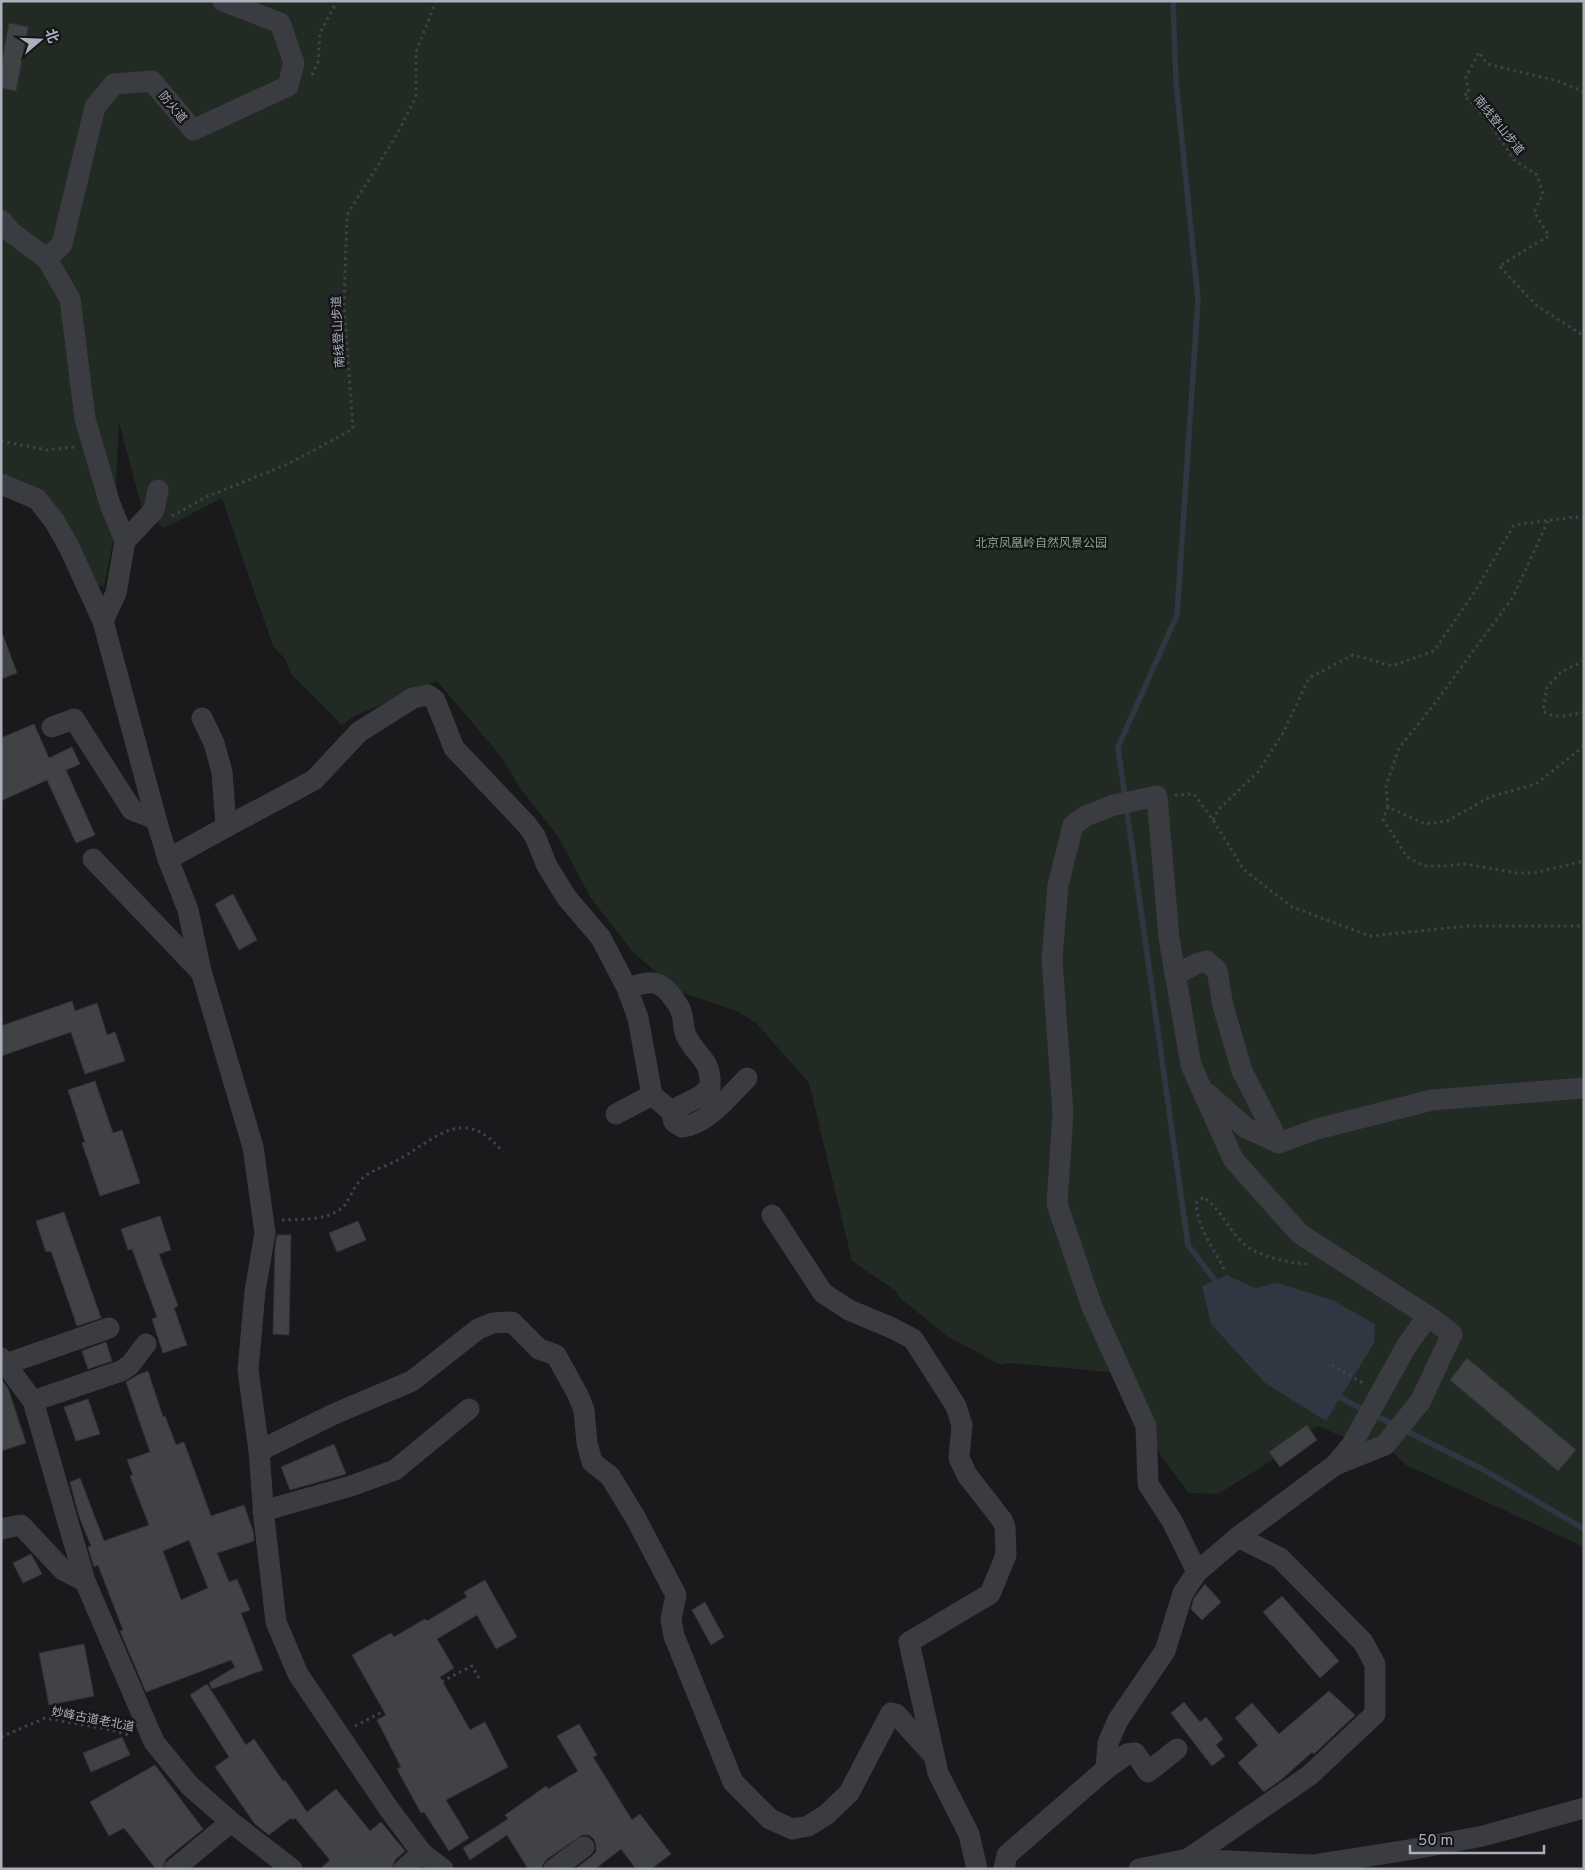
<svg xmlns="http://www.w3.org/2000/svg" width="1585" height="1870" viewBox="0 0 1585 1870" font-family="Overpass,'Noto Sans SC',sans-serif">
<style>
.green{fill:#212b23}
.water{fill:#2f3842}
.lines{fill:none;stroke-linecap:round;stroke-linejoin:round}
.stream{stroke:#2f3842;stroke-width:5.5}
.building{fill:#414246;stroke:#343438;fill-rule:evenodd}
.path{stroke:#414249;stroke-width:3;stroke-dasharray:2.5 4;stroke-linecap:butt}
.minor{stroke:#3b3b42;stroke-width:21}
.labels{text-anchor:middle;stroke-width:4.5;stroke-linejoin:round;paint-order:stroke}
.street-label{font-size:12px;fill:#acb0bc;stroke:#151517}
.park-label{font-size:12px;fill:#82a887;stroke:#151517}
</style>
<rect width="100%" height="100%" fill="#1a1a1c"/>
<polygon class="green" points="1,1 1584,1 1584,1547 1406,1465 1385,1445 1364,1446 1318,1426 1294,1441 1271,1461 1218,1494 1189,1493 1159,1453 1129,1388 1119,1373 1011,1363 1001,1365 947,1336 901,1299 896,1291 852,1261 809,1083 756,1023 739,1012 678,991 632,951 591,898 557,835 521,789 499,754 437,681 354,716 342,725 292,675 285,659 273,646 222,498 164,528 142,509 119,422 113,542 104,586 91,584 72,542 1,479"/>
<polygon class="water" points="1227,1275 1255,1288 1277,1283 1332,1300 1375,1324 1374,1343 1326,1421 1265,1383 1211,1324 1202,1286"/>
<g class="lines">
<g class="stream">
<polyline points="1173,1 1176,81 1198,299 1177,615 1118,747 1188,1245 1220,1287"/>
<polyline points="1335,1395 1396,1426"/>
<polyline points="1404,1430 1484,1470 1584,1529"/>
</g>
</g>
<g class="building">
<polygon points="9,23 28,27 16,91 1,88 1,66"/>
<polygon points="1,635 3,635 17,673 1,679"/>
<polygon points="34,724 49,758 72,747 80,764 66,770 95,835 76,843 47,780 1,801 1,738"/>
<polygon points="233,894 257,940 239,950 215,904"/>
<polygon points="72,1001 75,1011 97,1003 107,1035 115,1032 125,1061 85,1074 71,1032 1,1056 1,1026"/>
<polygon points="95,1081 113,1133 122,1130 140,1183 100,1196 82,1143 85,1142 68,1090"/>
<polygon points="64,1212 101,1318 77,1326 51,1251 46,1252 36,1221"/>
<polygon points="160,1216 171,1250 159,1254 178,1306 174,1308 187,1345 163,1353 152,1319 157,1317 132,1249 128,1250 121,1229"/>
<polygon points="358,1221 366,1240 337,1252 329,1233"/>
<polygon points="277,1235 291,1235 289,1335 273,1334 275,1248"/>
<polygon points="106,1342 112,1361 88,1369 82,1351"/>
<polygon points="1467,1358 1576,1450 1558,1471 1450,1380"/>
<path d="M148,1371L163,1417L165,1416L176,1445L184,1442L211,1516L244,1505L253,1531L254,1541L217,1553L229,1582L237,1579L250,1610L241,1613L263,1670L212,1689L209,1683L235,1667L231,1660L146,1692L120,1631L123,1630L98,1565L94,1567L88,1547L91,1546L79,1516L70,1482L80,1478L104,1541L149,1525L130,1476L133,1475L127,1460L150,1452L126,1382L138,1375ZM189,1540L208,1588L181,1600L163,1551Z"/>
<polygon points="1,1379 8,1388 26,1443 1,1451"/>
<polygon points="88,1399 100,1434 76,1441 64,1407"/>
<polygon points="1307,1425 1317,1440 1280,1467 1269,1452"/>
<polygon points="334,1444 346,1474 290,1490 281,1467"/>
<polygon points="31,1554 42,1574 23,1583 13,1563"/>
<polygon points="485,1580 517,1637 496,1649 477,1615 437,1639 454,1668 440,1677 470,1730 485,1722 508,1767 446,1800 469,1838 449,1851 424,1812 421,1813 397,1769 401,1767 377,1720 386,1715 352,1655 391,1633 394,1637 425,1619 427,1621 467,1597 464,1592"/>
<polygon points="1205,1584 1221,1602 1202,1620 1191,1609 1194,1598"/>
<polygon points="1282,1596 1339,1661 1320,1678 1263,1612"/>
<polygon points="705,1602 724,1637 711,1645 692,1610"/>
<polygon points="84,1644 94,1696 49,1705 39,1653"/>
<polygon points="207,1684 246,1745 254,1739 283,1781 285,1780 307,1812 336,1789 370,1831 381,1822 405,1851 395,1860 392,1869 320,1869 330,1860 295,1818 292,1820 291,1818 269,1835 255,1824 215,1767 229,1757 190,1695"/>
<polygon points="1329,1691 1355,1715 1314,1754 1312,1752 1282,1779 1264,1792 1238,1763 1258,1745 1235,1718 1252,1703 1279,1734"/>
<polygon points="1184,1702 1200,1722 1206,1717 1223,1739 1216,1745 1225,1756 1212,1766 1171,1713"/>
<polygon points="579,1724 597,1755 593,1757 632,1820 640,1814 671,1854 651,1869 636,1869 621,1849 595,1869 575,1869 591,1857 596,1852 596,1845 594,1839 589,1835 582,1835 547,1859 543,1864 542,1869 528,1869 507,1835 470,1860 463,1848 508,1819 505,1815 546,1786 548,1789 578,1771 557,1736"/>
<polygon points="122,1737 130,1755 91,1772 83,1753"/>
<polygon points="155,1765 203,1829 166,1859 162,1869 156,1869 124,1828 109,1836 90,1802"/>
</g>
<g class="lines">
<g class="path">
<polyline points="312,75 318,62 320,33 337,1"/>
<polyline points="1584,92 1558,81 1487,64 1479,52 1466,77 1469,93 1464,95 1487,119 1514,160 1537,175 1543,194 1534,212 1549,236 1499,266 1536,305 1584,336"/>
<polyline points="1584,404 1584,405"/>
<polyline points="1,441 47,450 74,447"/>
<polyline points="172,516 204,498 288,464 353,429 344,303 347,215 396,136 416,97 416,52 436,1"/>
<path d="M1584,661L1561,672L1547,687L1543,711C1554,720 1570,715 1584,712"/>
<polyline points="1584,746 1536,784 1490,797 1447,821 1425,824 1388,807 1383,819 1407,857 1424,866 1445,866 1465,864 1517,873 1534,873 1584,861"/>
<polyline points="1175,795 1194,794 1213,820 1244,870 1292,907 1370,936 1468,926 1584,926"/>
<polyline points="1388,807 1386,786 1399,748 1435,703 1513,597 1548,521"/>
<polyline points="1213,820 1218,810 1258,772 1283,733 1309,678 1353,655 1392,666 1434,651 1476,590 1514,525 1574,517 1584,518"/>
<path d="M282,1220C302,1219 325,1221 342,1208C349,1203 353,1185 364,1177C374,1169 387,1166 398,1160C438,1137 464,1105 503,1152"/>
<path d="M1224,1269C1215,1251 1194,1222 1197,1202L1204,1197C1221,1210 1228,1229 1244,1244C1257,1256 1292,1264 1310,1264"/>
<polyline points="1332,1365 1364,1384"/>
<polyline points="355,1726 472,1666 479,1678"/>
<polyline points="1,1737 45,1718 106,1729 129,1735"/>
</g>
<g class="minor">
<polyline points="1,220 11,232 47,259 70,299 85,419 110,504 125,541 116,593 103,621 156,819 168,859 188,910 201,971 253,1147 265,1233 255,1291 248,1370 259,1451 264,1518 276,1622 298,1674 389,1809 422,1853 443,1869"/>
<polyline points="47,259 62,244 95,107 114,84 152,81 193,130 288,86 294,63 280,23 223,1"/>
<polyline points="1,484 37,499 55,522 69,547 103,621"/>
<polyline points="125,541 154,510 158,490"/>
<polyline points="52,727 74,719 132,810 156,819"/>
<path d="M226,827L314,780L359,732L413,698L428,695L435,700L454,748L527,825L535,836L547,866L567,898L601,938L627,988L638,1018L652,1095L671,1111L699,1097L710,1088C712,1059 698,1059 687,1037C683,1031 684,1022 682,1015C681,1009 677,1003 673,998C659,977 648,982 627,988"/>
<polyline points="93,859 200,971"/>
<polyline points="168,859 226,827 222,772 214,743 202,718"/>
<polyline points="1175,975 1196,964 1206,961 1217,970 1223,1006 1242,1071 1279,1143"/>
<polyline points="1208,1094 1246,1128 1279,1143 1317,1129 1432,1100 1584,1088"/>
<path d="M671,1111L674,1122L682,1127C708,1124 729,1096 747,1078"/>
<polyline points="616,1114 652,1095"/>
<polyline points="772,1215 823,1293 849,1310 892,1328 913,1339 956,1406 962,1425 959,1458 967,1475 1002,1520 1005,1527 1006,1555 990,1594 909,1642 938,1773 969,1834 977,1869"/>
<polyline points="1,1358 33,1401 85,1581 154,1742 190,1786 231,1822 292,1869"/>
<polyline points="6,1364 109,1328"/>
<polyline points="33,1401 121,1371 130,1365 146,1344"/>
<polyline points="259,1451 334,1414 412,1381 478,1329 493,1323 512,1322 539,1349 556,1355 578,1395 584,1410 587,1443 592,1462 610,1476 635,1517 676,1595 671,1619 674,1636 733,1782 770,1819 792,1829 808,1826 826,1815 849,1793 891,1713 896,1714 934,1756"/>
<polyline points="263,1511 351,1486 395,1470 469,1409"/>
<polyline points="1,1529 21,1525 63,1570 85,1581"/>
<polyline points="1197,1572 1172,1521 1148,1484 1146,1426 1092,1307 1057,1204 1063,1113 1052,959 1058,885 1073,825 1086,816 1114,805 1157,796 1169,938 1191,1065 1233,1159 1300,1234 1428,1316"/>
<polyline points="1106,1769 1127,1754 1135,1753 1148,1772 1177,1749"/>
<polyline points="1188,1859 1310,1775 1375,1714 1375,1664 1363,1642 1280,1558 1238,1537"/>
<polyline points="174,1869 231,1822"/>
<polyline points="404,1869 422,1853"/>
<polyline points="554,1869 584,1847"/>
<polyline points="1004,1869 1007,1855 1106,1769 1108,1743 1118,1720 1165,1651 1183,1593 1197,1572 1238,1537 1335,1465 1351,1446 1407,1345 1428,1316 1452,1334 1420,1402 1385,1445 1335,1465"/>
<polyline points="1139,1869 1188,1859 1313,1865 1414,1849 1483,1836 1584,1808"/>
</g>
</g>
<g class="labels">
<g class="street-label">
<text transform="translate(173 107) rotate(50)" y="4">防火道</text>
<text transform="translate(1499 125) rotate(51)" y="4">南线登山步道</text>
<text transform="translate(338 332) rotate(-93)" y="4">南线登山步道</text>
<text transform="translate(93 1719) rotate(11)" y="4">妙峰古道老北道</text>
</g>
<g class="park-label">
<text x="1041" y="547">北京凤凰岭自然风景公园</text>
</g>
</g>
<rect width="1585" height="1870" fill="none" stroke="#acb0bc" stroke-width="5"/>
<g transform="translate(40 40) rotate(71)" stroke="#151517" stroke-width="4" paint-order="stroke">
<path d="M0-4L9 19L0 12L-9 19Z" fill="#acb0bc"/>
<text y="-8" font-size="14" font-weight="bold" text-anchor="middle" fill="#acb0bc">北</text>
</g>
<path d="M1410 1845v8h134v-8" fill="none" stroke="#acb0bc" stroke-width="2.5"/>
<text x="1418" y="1845" font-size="15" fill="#acb0bc" stroke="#151517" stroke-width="4" paint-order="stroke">50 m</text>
</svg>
